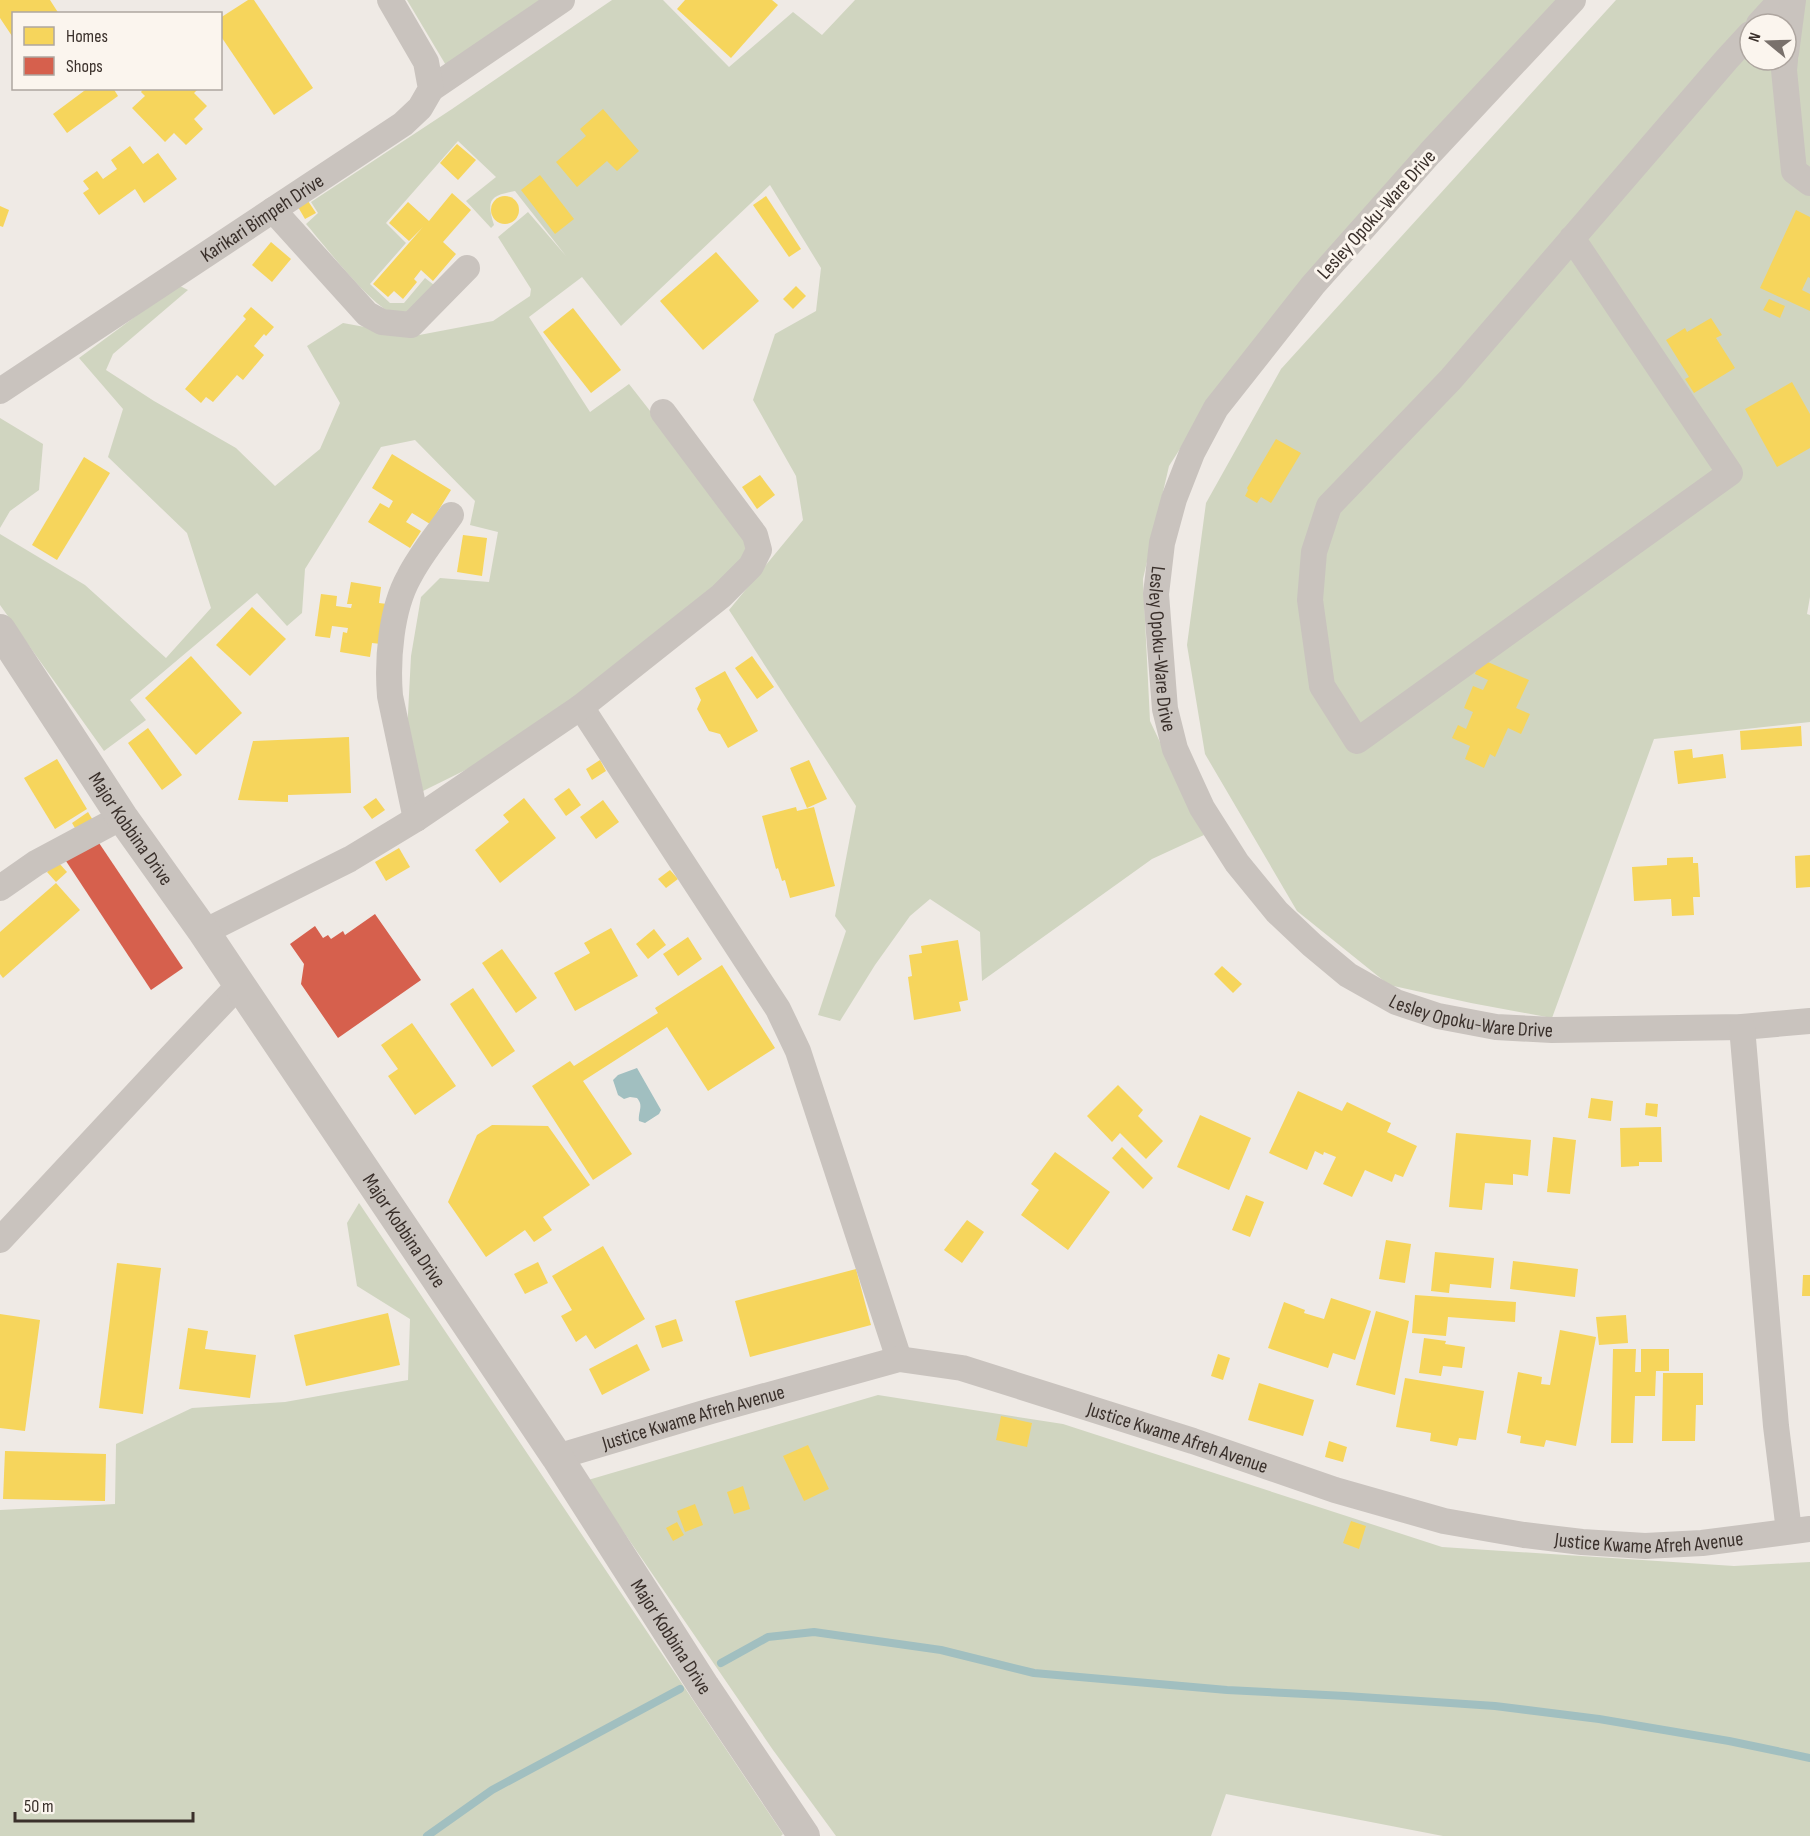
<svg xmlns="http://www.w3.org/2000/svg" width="1810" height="1836" viewBox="0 0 1810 1836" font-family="'Sofia Sans Condensed',sans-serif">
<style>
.green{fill:#d0d5c0;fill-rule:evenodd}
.water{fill:#a1bfc0}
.homes{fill:#f6d55c}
.shops{fill:#d6604d}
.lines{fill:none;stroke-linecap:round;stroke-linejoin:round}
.stream{stroke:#a1bfc0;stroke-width:8}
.minor{stroke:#c9c3be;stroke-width:26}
.tertiary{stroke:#c9c3be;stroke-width:32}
.labels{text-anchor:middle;stroke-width:6;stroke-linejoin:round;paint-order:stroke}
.street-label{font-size:20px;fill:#3a302b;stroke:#fbf5ee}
</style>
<rect width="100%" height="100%" fill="#efeae5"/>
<g class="green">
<polygon points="407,0 547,0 447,67"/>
<path d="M612,0H663L729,67L793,12L822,35L855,0H1559L1228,374L1169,466L1143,579L1150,721L1204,835L1152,859L982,981L980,932L930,899L910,916L875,965L840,1021L818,1015L846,931L835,916L856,806L729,610L803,520L796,476L753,400L775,334L816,311L821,268L770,185L621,326L582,277L529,317L590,412L629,384L665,430L752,551L705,596L506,750L423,791L407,733L411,656L421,597L440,578L489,582L498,532L470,525L475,501L415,440L381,447L305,569L302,613L287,626L257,593L130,700L146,720L104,751L0,605V534L85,585L166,658L211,608L187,533L108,457L123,409L79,358L178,285L188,290L113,354L106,370L154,401L236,448L275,486L320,449L340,403L307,346L343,323L414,336L493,321L530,296L531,289L498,237L528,212L566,256L515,191C490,196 486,199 494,225L491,228L466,201L496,177L458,141L386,223L406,243L370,284L390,303H404L425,278L434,285C425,295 414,314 399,315C378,316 322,242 306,224L318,213L311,202L452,109Z"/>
<path d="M1616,0H1810V597L1807,614L1810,615V722L1654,739L1552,1018L1471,1003L1389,985L1297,911L1205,754L1187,645L1206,503L1281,369ZM1750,24H1786V60H1750Z"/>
<polygon points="0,418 43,444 39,490 10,511 0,528"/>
<polygon points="359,1203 783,1834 781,1836 0,1836 0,1510 115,1504 116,1444 192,1408 285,1402 408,1380 410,1319 357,1286 347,1223"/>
<polygon points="878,1395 1063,1424 1442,1547 1734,1566 1810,1562 1810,1836 1443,1836 1226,1794 1211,1836 836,1836 773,1750 588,1480"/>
</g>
<path class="water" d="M637,1068L661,1110L659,1114L645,1123L639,1121C638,1111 644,1106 637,1098L630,1097L624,1099L618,1095L613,1080L618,1075Z"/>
<g class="homes">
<polygon points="0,0 50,0 59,14 14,14 14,39 0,18"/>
<polygon points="248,0 254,0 313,88 274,115 220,35 220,18"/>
<polygon points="685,0 772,0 778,5 731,58 677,9"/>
<polygon points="88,88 113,88 118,96 67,133 53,114"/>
<polygon points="144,88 199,88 194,93 207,106 194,119 203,129 186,145 174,133 165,142 132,108 145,96 141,92"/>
<polygon points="603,109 639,151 617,171 607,161 577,187 556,162 586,136 580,129"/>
<polygon points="457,144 476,160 458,180 440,163"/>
<polygon points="130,146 143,164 158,153 177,179 144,203 135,189 99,215 83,193 89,189 83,181 97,171 103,179 117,169 111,160"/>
<polygon points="540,175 574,219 555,234 521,190"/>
<polygon points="452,193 471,210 443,242 456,254 433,281 421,270 414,279 417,282 403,299 394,291 388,297 373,284 423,227 409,241 389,223 408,202 429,221"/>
<polygon points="766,196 801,249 789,257 753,205"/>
<circle cx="505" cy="210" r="14"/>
<polygon points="308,201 316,213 305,219 298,207"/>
<polygon points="0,206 9,210 3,227 0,226"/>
<polygon points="1796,210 1810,217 1810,278 1808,277 1802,290 1810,294 1810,311 1760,288"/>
<polygon points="271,242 291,259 272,282 252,265"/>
<polygon points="716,252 759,301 703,350 660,301"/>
<polygon points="796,286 806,296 793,309 783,299"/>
<polygon points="1769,299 1785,306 1780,318 1763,310"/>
<polygon points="251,307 274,327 266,336 264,334 254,346 264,355 243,380 237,375 213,402 206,397 201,403 185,389 246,319 243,316"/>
<polygon points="573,308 621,370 591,393 543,332"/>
<polygon points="1711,318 1722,335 1716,338 1735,368 1694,393 1685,379 1689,377 1666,340 1685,328 1687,332"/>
<polygon points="1792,382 1810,414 1810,448 1777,467 1745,409"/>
<polygon points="1276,439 1301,453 1271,503 1261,497 1257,503 1245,496 1248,490 1247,488"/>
<polygon points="392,454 451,490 430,524 412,513 406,522 421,531 410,548 368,522 380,503 389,508 393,501 372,488"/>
<polygon points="84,457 110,473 57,560 32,545"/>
<polygon points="760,475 775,495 757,509 742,487"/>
<polygon points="463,535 487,538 482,576 457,572"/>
<polygon points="351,582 381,587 379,603 387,604 381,644 372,643 370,657 340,652 343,632 347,633 348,628 332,626 330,638 315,636 321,594 337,596 336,606 351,608 352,604 347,604"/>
<polygon points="252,607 286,639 250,676 216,645"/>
<polygon points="191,656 242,713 196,755 145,698"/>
<polygon points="752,656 774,687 757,699 735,668"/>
<polygon points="1481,659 1529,680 1516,708 1530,714 1521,734 1508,728 1495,757 1490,754 1484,768 1465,759 1470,746 1452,738 1458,725 1466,729 1473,712 1464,708 1473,686 1483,690 1488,680 1475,674"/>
<polygon points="725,671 758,731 728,748 720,734 709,731 697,709 701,700 695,688"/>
<polygon points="1801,726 1802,746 1741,750 1740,731"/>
<polygon points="148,728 182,775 162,790 128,743"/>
<polygon points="349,737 351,793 288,795 288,802 238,800 253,741"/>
<polygon points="1692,749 1693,758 1723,754 1726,778 1678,784 1674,751"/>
<polygon points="57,759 87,809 55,829 24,778"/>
<polygon points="600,760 606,771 592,780 586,769"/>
<polygon points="809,760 827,799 807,808 790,768"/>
<polygon points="569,788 581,805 566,816 554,799"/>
<polygon points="376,798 385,810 372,819 363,807"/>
<polygon points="524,798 556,838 500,883 475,850 509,822 503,815"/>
<polygon points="603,800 619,822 596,839 580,817"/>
<polygon points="796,807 797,811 814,807 835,886 790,898 785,880 782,881 778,868 776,869 762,816"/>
<polygon points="88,812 97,827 81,838 72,823"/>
<polygon points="399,848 410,867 386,881 375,862"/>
<polygon points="1810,855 1810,887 1796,888 1795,856"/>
<polygon points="1693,857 1693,863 1698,863 1700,897 1693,897 1694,915 1672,916 1671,899 1634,901 1632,867 1667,865 1667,858"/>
<polygon points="58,862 67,872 56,882 47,872"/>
<polygon points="670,870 678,879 666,888 658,879"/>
<polygon points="56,883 80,910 3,978 0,974 0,932"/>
<polygon points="611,928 638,976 575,1011 554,973 590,953 584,943"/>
<polygon points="654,929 666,945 648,959 636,944"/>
<polygon points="688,937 702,959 678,976 663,954"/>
<polygon points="958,940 968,1000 959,1002 961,1011 914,1020 908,977 912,976 909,955 922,953 921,946"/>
<polygon points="502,949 537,998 516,1013 482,963"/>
<polygon points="722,965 775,1048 708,1091 667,1027 583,1081 632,1154 593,1180 532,1086 570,1061 574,1066 658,1013 655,1008"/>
<polygon points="1222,966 1242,984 1233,993 1214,974"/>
<polygon points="473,988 515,1051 492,1067 450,1004"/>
<polygon points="412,1023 456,1086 415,1115 388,1076 398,1069 381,1045"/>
<polygon points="1118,1085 1143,1110 1138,1116 1163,1141 1146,1159 1120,1133 1112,1142 1087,1116"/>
<polygon points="1298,1091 1342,1111 1347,1102 1391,1123 1387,1132 1417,1146 1403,1177 1395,1174 1392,1182 1365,1170 1352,1197 1323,1184 1336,1157 1324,1152 1323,1155 1315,1151 1307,1170 1269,1153"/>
<polygon points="1591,1098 1613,1101 1611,1121 1588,1118"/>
<polygon points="1646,1103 1658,1104 1657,1117 1645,1115"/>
<polygon points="1200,1115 1251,1138 1229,1190 1177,1167"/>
<polygon points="492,1125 548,1126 590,1185 543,1217 552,1230 534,1242 525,1230 486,1257 448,1202 477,1135"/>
<polygon points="1661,1127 1662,1162 1639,1162 1639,1166 1621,1167 1620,1128"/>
<polygon points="1456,1133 1531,1140 1528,1176 1513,1174 1513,1185 1485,1183 1482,1210 1449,1207"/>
<polygon points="1553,1137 1576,1140 1570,1194 1547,1192"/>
<polygon points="1122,1147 1153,1178 1143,1189 1112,1158"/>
<polygon points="1055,1152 1110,1192 1068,1250 1021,1215 1039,1190 1031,1184"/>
<polygon points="1246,1195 1264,1202 1250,1237 1232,1230"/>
<polygon points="967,1220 984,1232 962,1263 944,1250"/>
<polygon points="1386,1240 1411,1244 1405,1283 1379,1279"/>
<polygon points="603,1246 645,1319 595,1349 586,1335 576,1342 561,1316 572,1310 552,1276"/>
<polygon points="1435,1252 1494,1258 1491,1288 1450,1284 1449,1293 1431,1291"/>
<polygon points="1513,1261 1578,1269 1575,1297 1510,1289"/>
<polygon points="538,1262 548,1283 525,1294 514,1274"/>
<polygon points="117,1263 161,1268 143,1414 99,1408"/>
<polygon points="856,1269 871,1325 750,1357 735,1301"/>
<polygon points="1803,1275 1810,1275 1810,1296 1802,1296"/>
<polygon points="1415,1295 1516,1302 1515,1322 1448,1317 1446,1336 1412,1333"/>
<polygon points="1331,1298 1371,1311 1355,1360 1333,1353 1328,1368 1268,1348 1284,1302 1305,1310 1304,1313 1324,1319"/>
<polygon points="1376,1311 1409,1321 1395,1395 1356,1385"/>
<polygon points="388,1313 400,1365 306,1386 294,1335"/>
<polygon points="0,1314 40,1320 25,1431 0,1428"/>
<polygon points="1626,1315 1628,1343 1599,1345 1596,1317"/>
<polygon points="676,1319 683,1341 662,1348 655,1326"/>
<polygon points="188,1328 208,1331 205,1349 256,1355 250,1398 179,1389"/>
<polygon points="1560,1330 1596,1337 1576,1446 1546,1440 1544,1447 1520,1443 1521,1436 1507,1433 1518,1372 1542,1377 1541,1384 1550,1385"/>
<polygon points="1424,1338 1446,1341 1445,1344 1465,1347 1462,1368 1443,1366 1441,1376 1419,1373"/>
<polygon points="637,1344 650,1370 602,1395 589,1369"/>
<polygon points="1613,1349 1636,1349 1635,1372 1641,1372 1641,1349 1669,1349 1669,1371 1656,1371 1655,1396 1635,1396 1633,1443 1611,1443"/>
<polygon points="1218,1354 1230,1358 1223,1380 1211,1376"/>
<polygon points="1663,1373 1703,1373 1703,1405 1696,1405 1695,1441 1662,1441"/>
<polygon points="1405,1378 1484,1391 1476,1440 1459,1438 1457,1446 1430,1441 1431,1433 1396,1427"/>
<polygon points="1259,1383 1314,1400 1303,1436 1248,1420"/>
<polygon points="1001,1416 1032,1423 1027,1447 996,1440"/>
<polygon points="1329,1441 1347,1447 1343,1462 1325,1457"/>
<polygon points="808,1445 829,1489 804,1501 783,1456"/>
<polygon points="5,1451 106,1454 105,1501 3,1499"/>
<polygon points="743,1486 750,1509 734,1514 727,1492"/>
<polygon points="695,1504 703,1525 685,1532 677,1511"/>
<polygon points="1351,1521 1366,1526 1359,1549 1343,1543"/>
<polygon points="677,1522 684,1535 673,1541 666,1528"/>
</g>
<g class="shops">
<polygon points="95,837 183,968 151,990 64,858"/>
<polygon points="375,914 421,980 338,1038 301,984 304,964 290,944 315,926 323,938 328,935 331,939 343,931 345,935"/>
</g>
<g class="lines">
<g class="stream">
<polyline points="721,1663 768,1637 814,1632 941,1650 1034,1673 1227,1690 1346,1696 1495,1706 1599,1719 1729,1741 1810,1758"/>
<polyline points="427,1836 492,1790 680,1689"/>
</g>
<g class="minor">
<path id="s1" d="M1573,0L1430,153L1313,285L1216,408L1192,453L1174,499L1162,543L1156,594L1165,709L1175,749L1202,808L1237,863L1277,912L1312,945L1348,975L1396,1002L1438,1016L1496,1027L1552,1030L1742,1027L1810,1021"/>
<polyline points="1759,24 1781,0"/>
<polyline points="1786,53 1793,0"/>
<polyline points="1785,60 1784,70 1794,171 1810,183"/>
<polyline points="431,89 562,0"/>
<polyline points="273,210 367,314 382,322 411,325 467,268"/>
<polyline points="1572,238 1730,473 1357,741 1322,686 1310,600 1314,552 1329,506 1451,379 1727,59 1750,34"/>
<path id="s2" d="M0,391L403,124L420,108L431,89L426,62L390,0"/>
<polyline points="581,707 778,1009 798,1051 899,1359"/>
<path d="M416,819L390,696C387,660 391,609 409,577C420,555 437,535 451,515"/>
<polyline points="0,888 36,863 122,817"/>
<polyline points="204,932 350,859 416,819 581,707 721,596 751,566 759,550 755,535 663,412"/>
<polyline points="1742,1027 1776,1426 1789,1531"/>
<polyline points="0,1240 165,1063 239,985"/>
<path id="s3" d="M557,1457L711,1411L899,1359L962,1368L1193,1441L1335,1490L1444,1521L1524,1535L1582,1542L1645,1546L1702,1543L1810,1529"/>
</g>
<path class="tertiary" id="s4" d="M0,630L122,817L204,932L557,1457L704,1687L804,1836"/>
</g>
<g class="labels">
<g class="street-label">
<text transform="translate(1376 214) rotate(-48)" y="7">Lesley Opoku-Ware Drive</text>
<text dy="7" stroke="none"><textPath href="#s2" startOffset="314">Karikari Bimpeh Drive</textPath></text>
<text dy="7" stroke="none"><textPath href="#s1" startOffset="795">Lesley Opoku-Ware Drive</textPath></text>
<text dy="7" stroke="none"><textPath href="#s4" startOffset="238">Major Kobbina Drive</textPath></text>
<text dy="7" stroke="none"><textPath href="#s1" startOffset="1317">Lesley Opoku-Ware Drive</textPath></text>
<text dy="7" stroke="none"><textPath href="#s4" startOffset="724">Major Kobbina Drive</textPath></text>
<text dy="7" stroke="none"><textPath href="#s3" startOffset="142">Justice Kwame Afreh Avenue</textPath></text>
<text dy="7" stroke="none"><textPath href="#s3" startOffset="646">Justice Kwame Afreh Avenue</textPath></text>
<text dy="7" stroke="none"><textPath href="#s3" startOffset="1132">Justice Kwame Afreh Avenue</textPath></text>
<text dy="7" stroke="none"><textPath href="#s4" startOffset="1210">Major Kobbina Drive</textPath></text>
</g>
</g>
<rect x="12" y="12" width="210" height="78" fill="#fbf5ee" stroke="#aea6a0" stroke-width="1.5"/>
<rect x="24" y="27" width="30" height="18" fill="#f6d55c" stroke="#aea6a0" stroke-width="1.5"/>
<text x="66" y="42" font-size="18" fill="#3a302b">Homes</text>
<rect x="24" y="57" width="30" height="18" fill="#d6604d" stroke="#aea6a0" stroke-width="1.5"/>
<text x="66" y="72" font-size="18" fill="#3a302b">Shops</text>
<g transform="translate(1768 42) rotate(289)"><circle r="28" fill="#fbf5ee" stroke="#aea6a0" stroke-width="1.5"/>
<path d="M0-4.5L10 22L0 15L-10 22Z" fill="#79716c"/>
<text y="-9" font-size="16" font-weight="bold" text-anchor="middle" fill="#3a302b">N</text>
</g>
<path d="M15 1812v9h178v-9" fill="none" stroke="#3a302b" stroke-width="3"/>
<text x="24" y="1812" font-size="18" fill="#3a302b" stroke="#fbf5ee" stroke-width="4.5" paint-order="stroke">50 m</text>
</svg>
